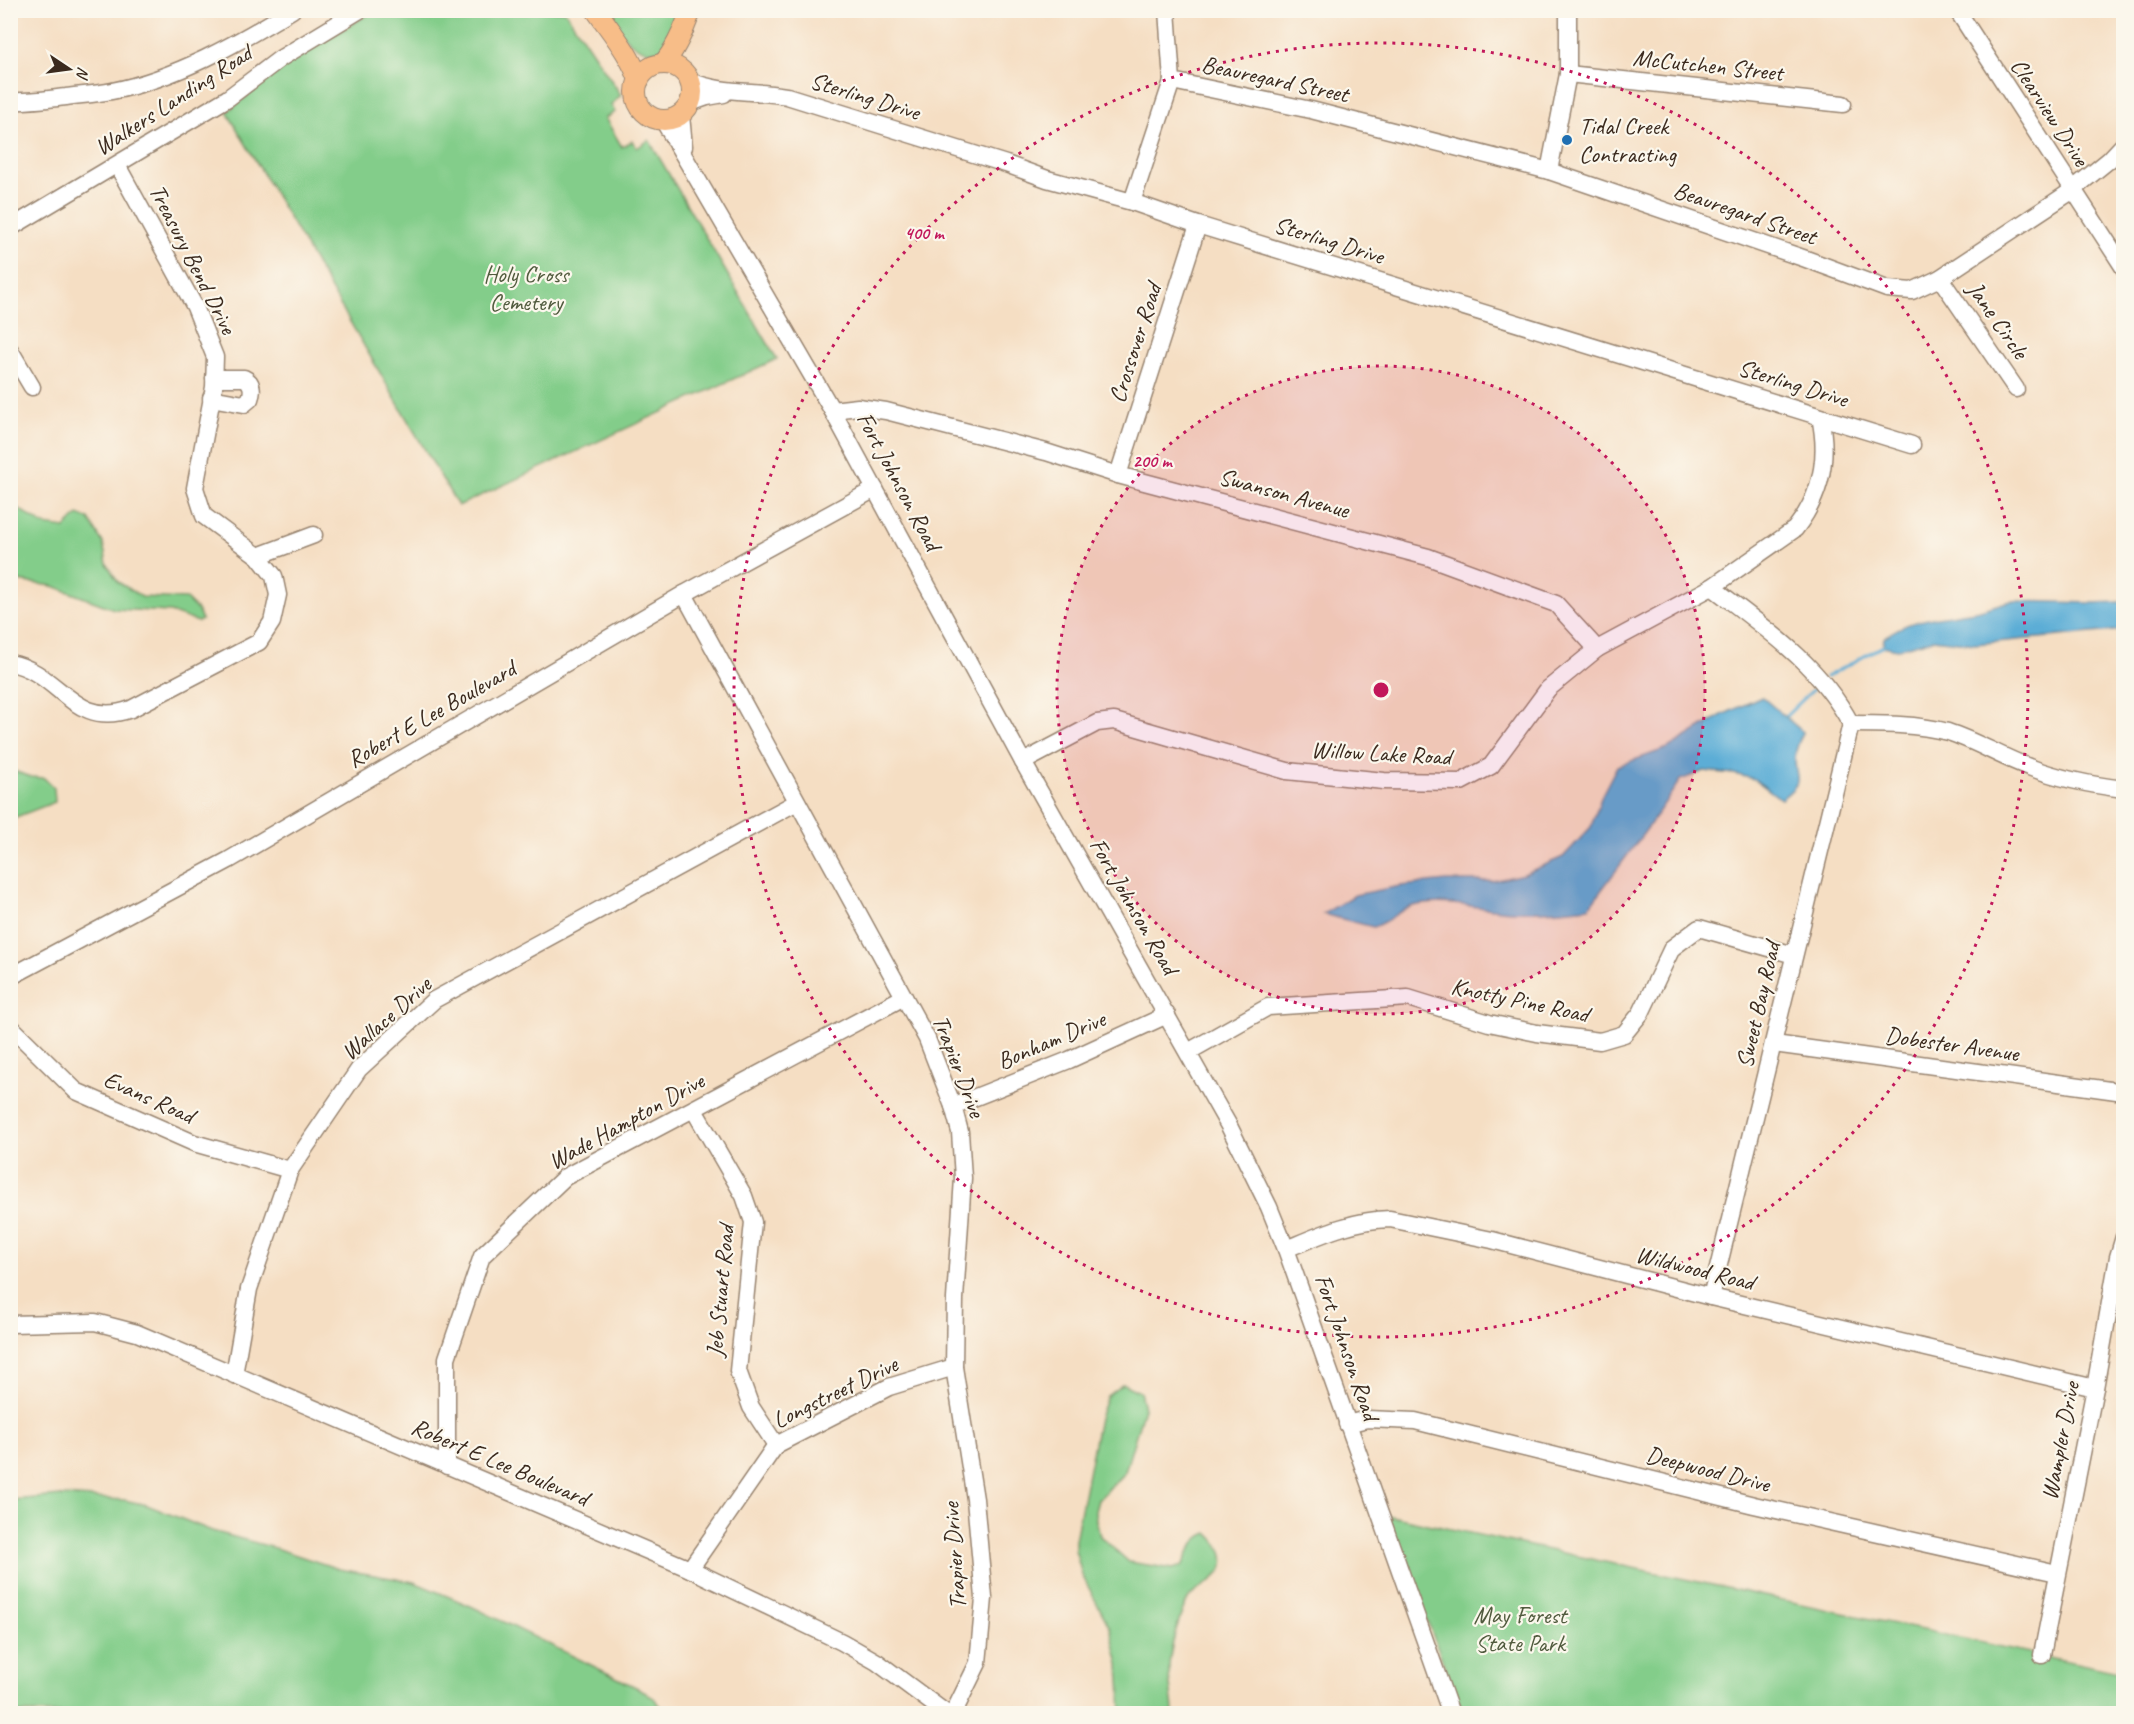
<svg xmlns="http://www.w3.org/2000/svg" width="2134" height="1724" viewBox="0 0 2134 1724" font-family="Caveat,sans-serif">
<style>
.green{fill:#83cd8a;stroke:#5f7c54;stroke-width:1.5}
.water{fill:#5badd6;stroke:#4b6c7a;stroke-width:1.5}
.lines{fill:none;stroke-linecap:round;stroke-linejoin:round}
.stream{stroke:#5badd6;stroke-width:3}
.minor-casing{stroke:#988470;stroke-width:19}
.major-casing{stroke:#988470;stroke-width:22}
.minor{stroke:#fff;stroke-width:16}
.major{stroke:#f7bd88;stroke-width:20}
.ring{fill:none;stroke:#c2185b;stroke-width:3;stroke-dasharray:3 6}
.poi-dot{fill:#1f6fb2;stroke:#fbf7ec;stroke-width:2}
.labels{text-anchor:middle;stroke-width:4.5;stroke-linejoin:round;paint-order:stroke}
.street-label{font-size:24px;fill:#3b2a1e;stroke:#fbf7ec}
.poi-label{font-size:24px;fill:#3b2a1e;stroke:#fbf7ec;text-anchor:start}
.park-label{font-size:24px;fill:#515b3e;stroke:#fbf7ec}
.centre{fill:#c2185b;stroke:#fbf7ec;stroke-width:3}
.ring-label{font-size:18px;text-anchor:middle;font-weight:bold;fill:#c2185b;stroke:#fbf7ec;stroke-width:4.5;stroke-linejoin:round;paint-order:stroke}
</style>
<rect width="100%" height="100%" fill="#fbf7ec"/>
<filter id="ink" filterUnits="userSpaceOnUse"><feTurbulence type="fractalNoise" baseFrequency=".0167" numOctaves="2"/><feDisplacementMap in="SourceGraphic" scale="12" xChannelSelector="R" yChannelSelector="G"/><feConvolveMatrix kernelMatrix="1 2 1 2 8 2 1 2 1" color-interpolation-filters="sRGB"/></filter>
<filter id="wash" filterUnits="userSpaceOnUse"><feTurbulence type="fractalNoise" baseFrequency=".008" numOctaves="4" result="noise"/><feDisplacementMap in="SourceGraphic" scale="24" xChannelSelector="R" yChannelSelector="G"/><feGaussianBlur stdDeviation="1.35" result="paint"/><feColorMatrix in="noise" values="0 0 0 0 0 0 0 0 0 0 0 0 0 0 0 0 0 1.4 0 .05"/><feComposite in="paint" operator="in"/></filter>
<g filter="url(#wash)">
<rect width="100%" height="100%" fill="#f5dec3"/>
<g class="green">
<polygon points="374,11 565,11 621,95 611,105 615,112 605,118 622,147 632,141 637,148 649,140 777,359 458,506 227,112 294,58"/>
<path d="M603,11H684L663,50C635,59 618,29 603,11Z"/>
<polygon points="11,500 17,508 44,525 65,528 78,515 89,519 103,543 107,564 118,582 142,597 186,599 197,610 202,620 198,622 170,612 114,609 53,586 11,580"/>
<polygon points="11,770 31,777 44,778 54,788 55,802 11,819"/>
<path d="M1123,1384L1140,1392L1144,1408L1125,1472L1098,1500L1095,1511L1096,1520L1100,1536L1129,1562L1173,1569L1182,1566C1189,1552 1193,1538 1208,1533C1216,1540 1226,1553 1223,1565C1220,1580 1200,1585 1190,1597C1180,1609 1168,1656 1169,1672C1169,1686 1173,1699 1173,1713H1122L1119,1664L1110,1628L1082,1575L1075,1550V1540L1099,1418L1107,1396Z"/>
<polygon points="62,1496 124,1500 147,1505 212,1531 275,1548 339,1569 414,1582 473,1607 646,1692 656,1700 666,1713 11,1713 11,1500"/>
<polygon points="1386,1515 2123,1673 2123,1713 1463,1713"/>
</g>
<g class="water">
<path d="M2012,601L2092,603L2123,602V630L1975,644L1933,639L1897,649L1883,646L1884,638C1907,618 1947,616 1975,611C1988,609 1999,603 2012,601Z"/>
<path d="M1762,697L1803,732C1800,739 1796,748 1795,756C1794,781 1807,779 1781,799L1754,779L1734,774L1704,771L1680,780L1649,826L1589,907C1565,910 1539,912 1515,911C1482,910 1446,898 1413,906C1398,910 1388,923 1373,927L1323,914L1355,895L1400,886L1446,881H1493L1524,874L1563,857L1591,827L1602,795L1617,766L1668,748L1722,715Z"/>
</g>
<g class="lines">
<g class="stream">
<polyline points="1826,677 1883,646"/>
<polyline points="1786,716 1817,686"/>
</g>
</g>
</g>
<g filter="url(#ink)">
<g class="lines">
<g class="minor-casing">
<g id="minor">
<polyline points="1957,10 2124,268"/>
<polyline points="1568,74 1843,104"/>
<path d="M690,81C721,94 754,90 787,96L1006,164L1047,179L1132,202L1198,225L1912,445"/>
<polyline points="1172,81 1311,110 1549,171 1806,259 1887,289 1912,291 1940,278 2067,194 2109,160 2124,144"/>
<path d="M10,101C29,102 47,99 66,97C81,95 97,94 112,91C175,79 238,43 292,10"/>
<polyline points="690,103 707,97 724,94"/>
<polyline points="681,115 684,147"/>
<polyline points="663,120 832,410 1023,762 1229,1126 1269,1207 1286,1249 1451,1714"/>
<polyline points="1549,171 1568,74 1568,10"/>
<polyline points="1132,202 1172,81 1167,10"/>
<polyline points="10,228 228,98 281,58 360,10"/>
<polyline points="1940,278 2016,389"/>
<polyline points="10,350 32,387"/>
<path d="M211,398L244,404L250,399C253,391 253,382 244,378H214"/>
<polyline points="832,410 858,407 886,411 1046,452 1118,475 1428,557 1556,604 1597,649"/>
<polyline points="1118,475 1198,225"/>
<polyline points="258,556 314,535"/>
<path d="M1712,587C1764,627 1819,664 1851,724"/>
<polyline points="684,594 927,1039 953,1106 960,1132 963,1178 955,1299 954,1367 975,1499 984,1598 978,1663 953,1714"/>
<path d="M10,663C60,672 73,730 131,709L259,642L272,622L278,595L274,576L258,556L204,516L195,488L214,387L215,357L195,307L117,165"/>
<path d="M1851,724C1883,724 1917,724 1948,732C1976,741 2001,757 2029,767C2060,779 2091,785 2124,789"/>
<path d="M1023,762L1097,723L1114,721L1287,771L1384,781L1461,782L1491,766L1548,689L1597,649L1712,587L1795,529C1821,496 1829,458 1820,417"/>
<polyline points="10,977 229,860 684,594 875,489"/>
<polyline points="10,1026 76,1091 194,1143 290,1170"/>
<polyline points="1774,1044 2124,1092"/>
<polyline points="1188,1052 1268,1007 1408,998 1489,1023 1537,1033 1600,1041 1624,1034 1641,1013 1672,948 1699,928 1794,955"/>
<polyline points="953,1106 1069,1060 1167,1015"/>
<polyline points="694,1110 744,1196 753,1222 738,1371 751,1407 776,1445"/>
<path d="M1286,1249C1320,1235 1352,1220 1390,1219L1492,1240L1711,1297L2095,1388"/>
<polyline points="1711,1297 1851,724"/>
<polyline points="10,1324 95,1322 137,1333 690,1569 842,1642 877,1662 947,1714"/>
<polyline points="234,1375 249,1289 290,1170 359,1069 434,1000 797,802"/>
<polyline points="1347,1424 1367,1419 1415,1421 1754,1505 2057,1573"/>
<polyline points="447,1466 447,1358 482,1256 565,1177 904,997"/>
<polyline points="690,1569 776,1445 889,1387 954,1367"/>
<polyline points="2042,1655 2095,1388 2118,1257 2124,1237"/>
</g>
</g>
<g class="major-casing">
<g id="major">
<path d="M596,10C612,33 630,54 639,80"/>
<path d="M663,64C676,49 684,30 691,10"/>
<circle cx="664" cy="92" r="28"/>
</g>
</g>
<use href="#minor" class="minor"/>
<use href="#major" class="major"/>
</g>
</g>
<circle cx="1381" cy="690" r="324" fill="#c2185b" fill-opacity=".12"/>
<g class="ring">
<circle cx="1381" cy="690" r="324"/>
<circle cx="1381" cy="690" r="647"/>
</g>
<circle class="poi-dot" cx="1567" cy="140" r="6"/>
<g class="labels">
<g class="street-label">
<text transform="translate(1708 65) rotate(6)" y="8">McCutchen Street</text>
<text transform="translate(1275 79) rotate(12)" y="8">Beauregard Street</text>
<text transform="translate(865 96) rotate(17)" y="8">Sterling Drive</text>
<text transform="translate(173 100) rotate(-33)" y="8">Walkers Landing Road</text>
<text transform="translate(2050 112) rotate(57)" y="8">Clearview Drive</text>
<text transform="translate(1745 213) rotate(19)" y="8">Beauregard Street</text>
<text transform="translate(1329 240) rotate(17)" y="8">Sterling Drive</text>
<text transform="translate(193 259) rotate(63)" y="8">Treasury Bend Drive</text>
<text transform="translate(1998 320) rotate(55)" y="8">Jane Circle</text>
<text transform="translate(1135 343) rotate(-72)" y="8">Crossover Road</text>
<text transform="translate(1793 383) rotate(17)" y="8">Sterling Drive</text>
<text transform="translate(899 481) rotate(62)" y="8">Fort Johnson Road</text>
<text transform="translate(1284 493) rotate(15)" y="8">Swanson Avenue</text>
<text transform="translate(431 714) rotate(-30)" y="8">Robert E Lee Boulevard</text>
<text transform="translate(1381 753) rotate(3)" y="8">Willow Lake Road</text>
<text transform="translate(1134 906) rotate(60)" y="8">Fort Johnson Road</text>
<text transform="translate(1520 1000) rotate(12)" y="8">Knotty Pine Road</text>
<text transform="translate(1758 1005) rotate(-77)" y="8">Sweet Bay Road</text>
<text transform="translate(386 1018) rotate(-42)" y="8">Wallace Drive</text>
<text transform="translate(1051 1040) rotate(-23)" y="8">Bonham Drive</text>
<text transform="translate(1952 1044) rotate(8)" y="8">Dobester Avenue</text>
<text transform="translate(959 1066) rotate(69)" y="8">Trapier Drive</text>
<text transform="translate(149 1097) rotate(24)" y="8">Evans Road</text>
<text transform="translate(626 1121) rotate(-29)" y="8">Wade Hampton Drive</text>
<text transform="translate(1695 1268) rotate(14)" y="8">Wildwood Road</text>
<text transform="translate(720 1291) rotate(-85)" y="8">Jeb Stuart Road</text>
<text transform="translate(1347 1347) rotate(71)" y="8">Fort Johnson Road</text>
<text transform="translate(835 1392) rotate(-26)" y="8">Longstreet Drive</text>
<text transform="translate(2060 1441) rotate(-79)" y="8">Wampler Drive</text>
<text transform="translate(500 1462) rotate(23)" y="8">Robert E Lee Boulevard</text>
<text transform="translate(1708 1469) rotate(14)" y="8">Deepwood Drive</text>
<text transform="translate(954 1556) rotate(-94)" y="8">Trapier Drive</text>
</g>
<g class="poi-label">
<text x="1579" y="134">Tidal Creek<tspan x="1579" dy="28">Contracting</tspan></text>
</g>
<g class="park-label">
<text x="526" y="282">Holy Cross<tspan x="526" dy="28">Cemetery</tspan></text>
<text x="1520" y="1623">May Forest<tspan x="1520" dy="28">State Park</tspan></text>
</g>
</g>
<circle cx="1381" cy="690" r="9" class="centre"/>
<g class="ring-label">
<text x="924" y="239">400 m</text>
<text x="1152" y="467">200 m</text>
</g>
<rect width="2134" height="1724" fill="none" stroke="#fbf7ec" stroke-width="36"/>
<g transform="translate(69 69) rotate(103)" stroke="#fbf7ec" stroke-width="4.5" paint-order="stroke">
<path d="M0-4.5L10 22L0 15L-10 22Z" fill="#3b2a1e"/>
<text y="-9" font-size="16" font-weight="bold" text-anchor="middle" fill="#3b2a1e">N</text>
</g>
</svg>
